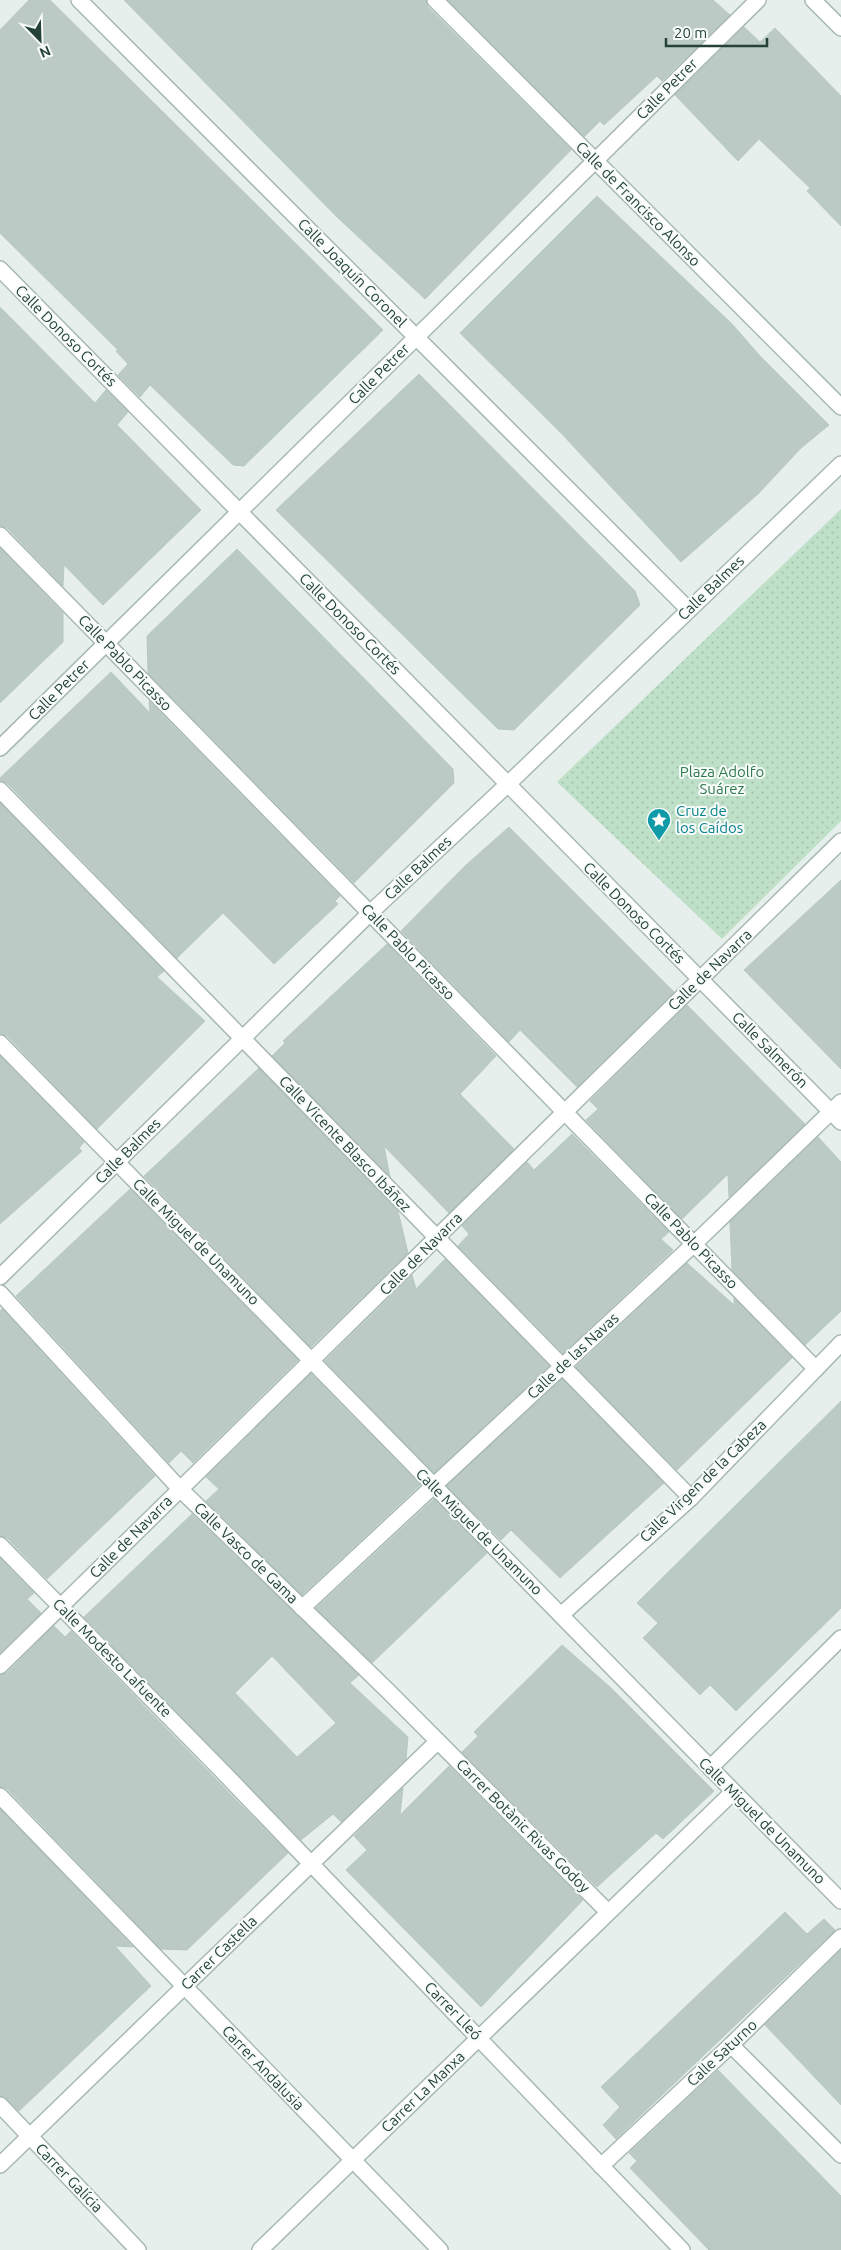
<svg xmlns="http://www.w3.org/2000/svg" width="841" height="2250" viewBox="0 0 841 2250" font-family="Ubuntu,sans-serif">
<style>
.park{fill:url(#park-dots)}
.building{fill:#bbcac4;stroke:#b8c9c2;fill-rule:evenodd}
.lines{fill:none;stroke-linecap:round;stroke-linejoin:round}
.pedestrian-casing{stroke:#a8b8b2;stroke-width:18}
.minor-casing{stroke:#a8b8b2;stroke-width:18}
.tertiary-casing{stroke:#a8b8b2;stroke-width:18}
.pedestrian{stroke:#fff;stroke-width:15}
.minor{stroke:#fff;stroke-width:15}
.tertiary{stroke:#fff;stroke-width:15}
.labels{text-anchor:middle;stroke-width:4;stroke-linejoin:round;paint-order:stroke}
.street-label{font-size:15px;fill:#24423a;stroke:#f7fbf9}
.park-label{font-size:15px;fill:#2d7a4b;stroke:#f7fbf9}
.culture-label{font-size:15px;fill:#0d838f;stroke:#f7fbf9;text-anchor:start}
</style>
<defs>
<pattern id="park-dots" width="8" height="8" patternUnits="userSpaceOnUse" patternTransform="scale(1.25)"><rect width="8" height="8" fill="#bfe0c8"/><path d="M2 2h.1M6 6h.1" fill="none" stroke="#a4c1ad" stroke-width="1.8" stroke-linecap="round"/></pattern>
</defs>
<rect width="100%" height="100%" fill="#e6efeb"/>
<polygon class="park" points="841,509 841,821 722,939 557,782"/>
<g class="building">
<polygon points="29,0 50,0 383,330 244,466 233,465 150,385 140,397 118,375 128,364 116,351 118,350 0,233 0,30"/>
<polygon points="124,0 426,0 428,7 571,150 425,299 336,216"/>
<polygon points="448,0 713,0 730,15 662,81 657,76 604,125 600,121 584,137"/>
<polygon points="744,27 760,42 775,28 841,96 841,226 807,191 810,188 759,139 738,161 675,95"/>
<polygon points="597,196 732,324 760,356 829,425 801,448 758,494 681,562 561,433 460,333"/>
<polygon points="0,307 95,403 106,390 128,412 117,425 201,510 103,605 64,565 63,586 7,528 0,526"/>
<polygon points="419,374 635,591 640,605 514,730 498,729 276,510"/>
<polygon points="0,548 63,613 63,642 0,703"/>
<polygon points="237,549 453,769 454,783 354,883 148,673 147,636"/>
<polygon points="111,672 150,713 149,701 340,896 335,901 338,904 274,964 223,913 177,958 7,783 0,781 0,778"/>
<polygon points="0,803 164,971 157,977 205,1021 97,1129 7,1036 0,1034"/>
<polygon points="509,827 674,992 577,1087 520,1030 509,1042 401,931 466,865"/>
<polygon points="841,880 841,1069 744,970"/>
<polygon points="387,944 496,1056 460,1094 514,1149 449,1213 384,1146 390,1177 272,1056 285,1043 283,1041"/>
<polygon points="687,1005 805,1124 729,1197 728,1174 682,1219 586,1120 598,1109 590,1101"/>
<polygon points="0,1056 84,1142 79,1148 82,1151 0,1224"/>
<polygon points="259,1068 398,1211 408,1253 311,1347 144,1176"/>
<polygon points="572,1134 669,1232 661,1239 673,1250 563,1353 458,1246 469,1234 462,1226 527,1162 534,1170"/>
<polygon points="818,1137 841,1162 841,1311 805,1345 732,1270 730,1222"/>
<polygon points="130,1189 298,1360 193,1463 181,1451 169,1463 16,1296"/>
<polygon points="445,1259 549,1366 434,1473 325,1361 412,1275 416,1289"/>
<polygon points="687,1263 734,1305 734,1298 792,1358 677,1470 576,1367"/>
<polygon points="2,1309 155,1476 47,1579 7,1538 0,1536 0,1311"/>
<polygon points="311,1374 420,1485 302,1595 206,1501 219,1489 206,1477"/>
<polygon points="562,1379 664,1483 560,1578 511,1530 501,1540 447,1486"/>
<polygon points="841,1401 841,1608 736,1711 710,1685 700,1695 643,1638 658,1623 637,1603"/>
<polygon points="434,1499 487,1553 372,1663 316,1608"/>
<path d="M192,1514L359,1675L350,1683L408,1737L406,1759L341,1822L333,1814L301,1840L84,1617ZM272,1656L336,1723L297,1757L235,1693Z"/>
<polygon points="0,1558 34,1593 27,1599 41,1613 0,1653"/>
<polygon points="54,1626 65,1637 71,1631 288,1853 187,1950 161,1949 7,1789 0,1787 0,1675 7,1673"/>
<polygon points="562,1645 610,1687 714,1791 663,1839 656,1833 597,1887 462,1752 478,1736 474,1732"/>
<polygon points="449,1766 583,1900 481,2007 346,1870 367,1850 354,1836 403,1788 400,1815"/>
<polygon points="0,1809 133,1947 115,1946 151,1986 19,2111 6,2098 0,2096"/>
<polygon points="785,1912 807,1934 824,1919 835,1930 616,2139 603,2125 620,2107 601,2087"/>
<polygon points="841,1950 841,2105 765,2025"/>
<polygon points="718,2070 841,2196 841,2250 709,2250 630,2168 637,2161 629,2153"/>
</g>
<g class="lines">
<g class="pedestrian-casing">
<polyline id="pedestrian" points="813,0 841,28"/>
</g>
<g class="minor-casing">
<g id="minor">
<polyline points="79,0 688,609"/>
<polyline points="435,0 841,407"/>
<polyline points="0,269 841,1122"/>
<polyline points="0,535 816,1369"/>
<polyline points="0,748 758,0"/>
<polyline points="0,790 691,1498"/>
<polyline points="0,1043 841,1901"/>
<polyline points="0,1293 180,1489 387,1690 608,1912"/>
<polyline points="0,1545 223,1772 682,2250"/>
<polyline points="302,1608 694,1244 841,1102"/>
<polyline points="561,1615 691,1498 841,1343"/>
<polyline points="0,1666 841,841"/>
<polyline points="710,1768 841,1638"/>
<polyline points="0,1796 440,2250"/>
<polyline points="731,2045 841,2155"/>
<polyline points="0,2105 138,2250"/>
<polyline points="0,2165 438,1741"/>
<polyline points="601,2166 731,2045 841,1937"/>
<polyline points="260,2250 733,1792"/>
</g>
</g>
<g class="tertiary-casing">
<polyline id="tertiary" points="0,1277 370,913 508,784 841,464"/>
</g>
<use href="#pedestrian" class="pedestrian"/>
<use href="#minor" class="minor"/>
<use href="#tertiary" class="tertiary"/>
</g>
<defs>
<g id="sight-pin" transform="scale(1.25)"><path d="M0 17L-7.5 6A9.5 9.5 0 1 1 7.5 6Z" fill="#0f9aa8" stroke="#f7fbf9"/><path d="M0-6L1.8-2.2L6-1.7L2.9 1.2L3.7 5.4L0 3.3L-3.7 5.4L-2.9 1.2L-6-1.7L-1.8-2.2Z" fill="#fff"/></g>
</defs>
<g fill-rule="evenodd">
<use href="#sight-pin" x="659" y="820"/>
</g>
<g class="labels">
<g class="street-label">
<text transform="translate(667 89) rotate(-45)" y="5">Calle Petrer</text>
<text transform="translate(638 204) rotate(45)" y="5">Calle de Francisco Alonso</text>
<text transform="translate(352 273) rotate(45)" y="5">Calle Joaquín Coronel</text>
<text transform="translate(66 336) rotate(45)" y="5">Calle Donoso Cortés</text>
<text transform="translate(379 374) rotate(-45)" y="5">Calle Petrer</text>
<text transform="translate(711 588) rotate(-44)" y="5">Calle Balmes</text>
<text transform="translate(350 624) rotate(45)" y="5">Calle Donoso Cortés</text>
<text transform="translate(125 663) rotate(46)" y="5">Calle Pablo Picasso</text>
<text transform="translate(59 690) rotate(-45)" y="5">Calle Petrer</text>
<text transform="translate(418 868) rotate(-43)" y="5">Calle Balmes</text>
<text transform="translate(634 913) rotate(45)" y="5">Calle Donoso Cortés</text>
<text transform="translate(408 952) rotate(46)" y="5">Calle Pablo Picasso</text>
<text transform="translate(710 970) rotate(-44)" y="5">Calle de Navarra</text>
<text transform="translate(770 1050) rotate(45)" y="5">Calle Salmerón</text>
<text transform="translate(345 1144) rotate(46)" y="5">Calle Vicente Blasco Ibáñez</text>
<text transform="translate(128 1151) rotate(-45)" y="5">Calle Balmes</text>
<text transform="translate(691 1241) rotate(46)" y="5">Calle Pablo Picasso</text>
<text transform="translate(196 1242) rotate(45)" y="5">Calle Miguel de Unamuno</text>
<text transform="translate(421 1254) rotate(-45)" y="5">Calle de Navarra</text>
<text transform="translate(573 1356) rotate(-43)" y="5">Calle de las Navas</text>
<text transform="translate(703 1481) rotate(-44)" y="5">Calle Virgen de la Cabeza</text>
<text transform="translate(479 1532) rotate(45)" y="5">Calle Miguel de Unamuno</text>
<text transform="translate(131 1537) rotate(-45)" y="5">Calle de Navarra</text>
<text transform="translate(246 1553) rotate(44)" y="5">Calle Vasco de Gama</text>
<text transform="translate(112 1658) rotate(45)" y="5">Calle Modesto Lafuente</text>
<text transform="translate(762 1821) rotate(45)" y="5">Calle Miguel de Unamuno</text>
<text transform="translate(523 1826) rotate(45)" y="5">Carrer Botànic Rivas Godoy</text>
<text transform="translate(219 1953) rotate(-44)" y="5">Carrer Castella</text>
<text transform="translate(453 2011) rotate(46)" y="5">Carrer Lleó</text>
<text transform="translate(722 2053) rotate(-43)" y="5">Calle Saturno</text>
<text transform="translate(263 2068) rotate(46)" y="5">Carrer Andalusia</text>
<text transform="translate(423 2092) rotate(-44)" y="5">Carrer La Manxa</text>
<text transform="translate(69 2178) rotate(46)" y="5">Carrer Galícia</text>
</g>
<g class="park-label">
<text x="722" y="777">Plaza Adolfo<tspan x="722" dy="17">Suárez</tspan></text>
</g>
<g class="culture-label">
<text x="676" y="816">Cruz de<tspan x="676" dy="17">los Caídos</tspan></text>
</g>
</g>
<g transform="translate(40 40) rotate(157)" stroke="#f7fbf9" stroke-width="4" paint-order="stroke">
<path d="M0-4L9 19L0 12L-9 19Z" fill="#24423a"/>
<text y="-8" font-size="14" font-weight="bold" text-anchor="middle" fill="#24423a">N</text>
</g>
<path d="M666 38v8h101v-8" fill="none" stroke="#24423a" stroke-width="2.5"/>
<text x="674" y="38" font-size="15" fill="#24423a" stroke="#f7fbf9" stroke-width="4" paint-order="stroke">20 m</text>
</svg>
